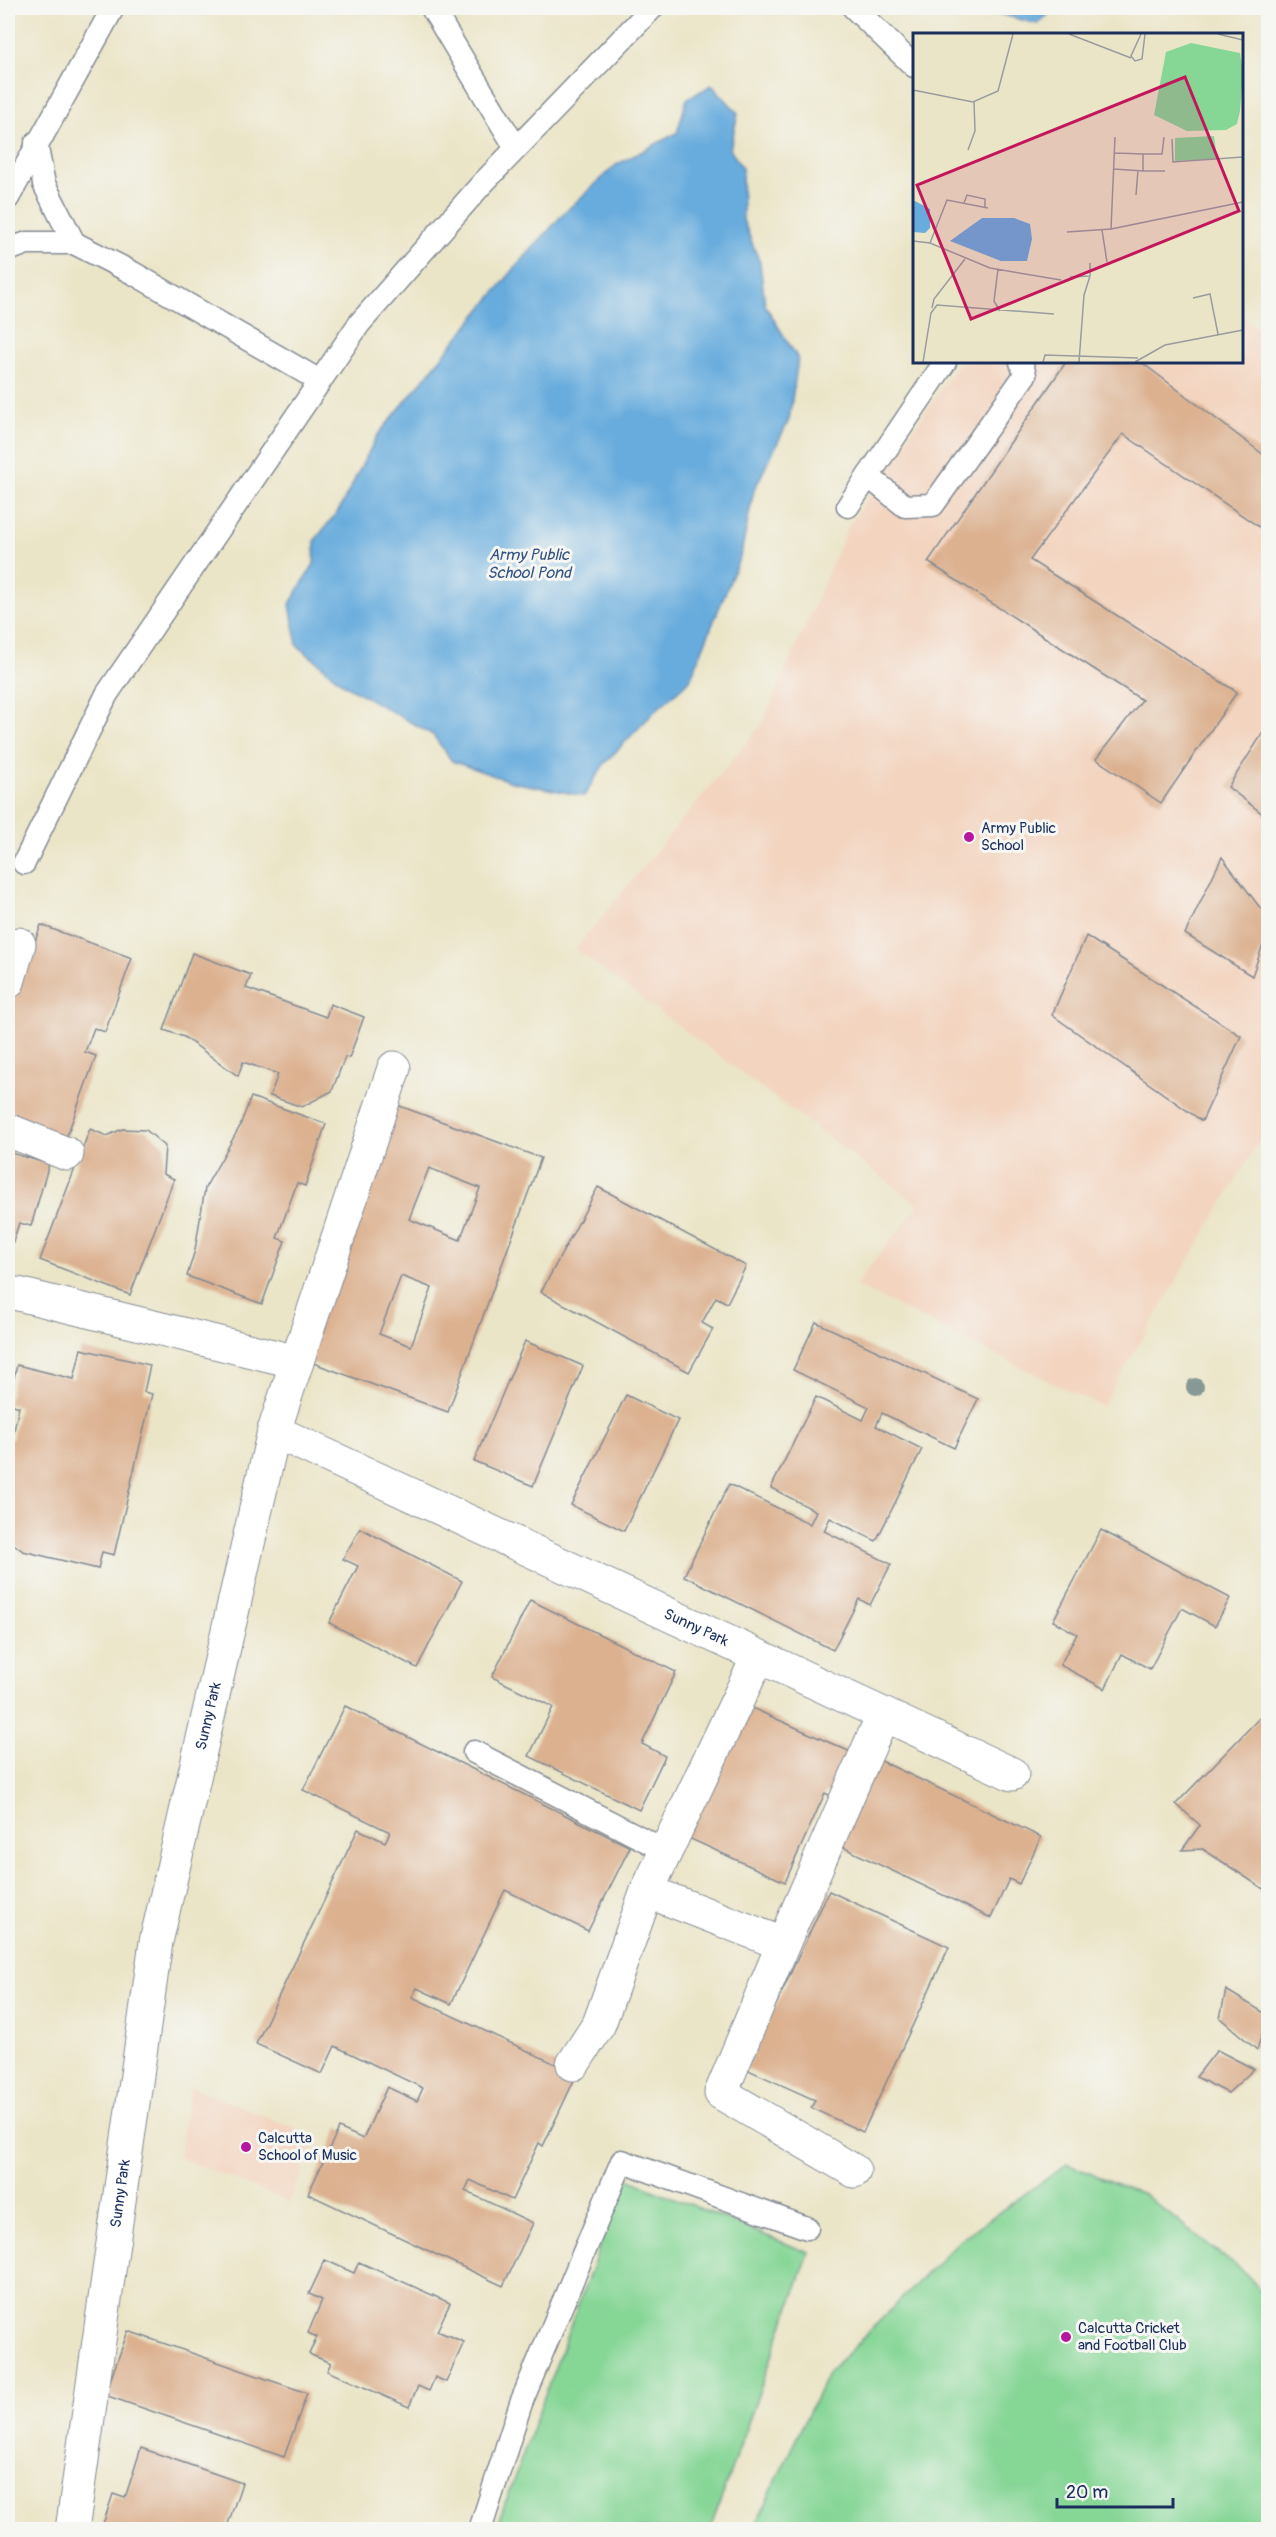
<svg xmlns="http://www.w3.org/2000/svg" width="1276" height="2537" viewBox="0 0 1276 2537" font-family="Pangolin,sans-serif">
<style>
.built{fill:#f3d4bf}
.green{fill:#86d696;stroke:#50827a;stroke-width:1.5}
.water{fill:#67acdd;stroke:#416e9e;stroke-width:1.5}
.building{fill:#dcb190;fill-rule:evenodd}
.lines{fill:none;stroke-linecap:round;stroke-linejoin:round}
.lane-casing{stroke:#838a93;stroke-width:25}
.street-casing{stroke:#838a93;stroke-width:35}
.lane{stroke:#fff;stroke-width:22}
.street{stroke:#fff;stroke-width:33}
.tree{fill:#879895}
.poi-dot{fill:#b5179e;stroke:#f6f6f2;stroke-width:2}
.labels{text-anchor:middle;stroke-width:6;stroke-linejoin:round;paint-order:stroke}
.poi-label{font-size:15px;fill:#1b2f5e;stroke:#f6f6f2;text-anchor:start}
.street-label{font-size:15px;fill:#1b2f5e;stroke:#f6f6f2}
.water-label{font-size:16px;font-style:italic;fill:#325484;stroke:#f6f6f2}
.inset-road{fill:none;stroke:#989c9e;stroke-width:1.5}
.view{fill:#c2185b;fill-opacity:0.15;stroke:#c2185b;stroke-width:3}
.inset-edge{fill:none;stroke:#1b2f5e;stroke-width:3}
</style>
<rect width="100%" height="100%" fill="#f6f6f2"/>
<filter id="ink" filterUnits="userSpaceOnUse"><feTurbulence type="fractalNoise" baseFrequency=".0167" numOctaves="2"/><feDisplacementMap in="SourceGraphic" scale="12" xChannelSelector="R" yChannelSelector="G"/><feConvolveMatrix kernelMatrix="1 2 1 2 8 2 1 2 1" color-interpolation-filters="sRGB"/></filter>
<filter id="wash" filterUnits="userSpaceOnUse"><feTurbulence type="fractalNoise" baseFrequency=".008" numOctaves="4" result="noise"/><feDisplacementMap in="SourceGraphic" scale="24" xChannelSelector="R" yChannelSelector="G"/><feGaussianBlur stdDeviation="1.35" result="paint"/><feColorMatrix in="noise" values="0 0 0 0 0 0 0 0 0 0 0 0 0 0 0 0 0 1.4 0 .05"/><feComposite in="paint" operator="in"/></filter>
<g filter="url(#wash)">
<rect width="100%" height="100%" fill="#ebe5c8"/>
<g class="built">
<polygon points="1242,318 1268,336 1268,1126 1102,1407 855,1285 919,1205 575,949 762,724 850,523 959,362 1242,362"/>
<polygon points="190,2086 316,2137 289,2202 179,2157"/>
</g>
<g class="green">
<polygon points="1067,2164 1146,2196 1246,2274 1268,2299 1268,2529 753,2529 827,2374 960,2240"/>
<polygon points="625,2178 809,2253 710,2529 495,2530"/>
</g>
<g class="water">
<polygon points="978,8 1056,8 1037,24"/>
<polygon points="712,85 738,113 730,149 742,168 743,220 760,263 765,305 798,359 789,420 754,490 741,554 690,680 654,712 604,764 584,796 512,782 452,761 433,735 345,685 297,645 290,604 314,564 315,540 339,510 377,436 515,268 564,213 616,165 677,133 687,99"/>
</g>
<g id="blocks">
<g class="building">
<polygon points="1066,362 1141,362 1268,458 1268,533 1123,434 1030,560 1237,692 1161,803 1096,759 1142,700 928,562"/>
<polygon points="1268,725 1268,818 1228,787"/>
<polygon points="1222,857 1261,909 1268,906 1268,930 1252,976 1185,934"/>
<polygon points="41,925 132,958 105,1032 94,1028 85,1052 96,1056 64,1144 8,1123 8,1015"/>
<polygon points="1086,936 1241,1036 1202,1121 1052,1015"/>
<polygon points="192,953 251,975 246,988 326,1017 330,1004 364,1017 349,1058 345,1057 332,1091 302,1107 270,1096 278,1074 243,1062 238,1076 184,1037 164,1030"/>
<polygon points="251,1097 326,1124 305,1186 297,1183 277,1238 285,1241 262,1304 187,1276 195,1250 205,1188 239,1128"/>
<path d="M397,1105L541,1158L448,1412L305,1360ZM429,1168L480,1188L460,1240L409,1219ZM401,1276L432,1288L411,1346L379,1334Z"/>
<polygon points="90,1129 107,1136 122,1129 146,1130 165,1146 163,1174 174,1179 130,1295 40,1260"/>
<polygon points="8,1152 49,1164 31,1226 19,1223 8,1258"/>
<polygon points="598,1187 746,1266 727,1303 716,1297 702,1323 713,1329 689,1372 541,1292"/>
<polygon points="816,1322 978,1399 954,1448 882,1413 876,1426 922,1449 876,1541 830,1518 824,1531 891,1564 870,1605 859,1599 833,1650 684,1576 729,1484 810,1524 816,1511 771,1488 816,1397 863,1420 869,1407 793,1370"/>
<polygon points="525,1341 583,1366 533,1486 474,1461"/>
<polygon points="81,1349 150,1365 144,1392 152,1394 114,1555 102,1552 98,1569 23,1551 8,1540 8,1439 12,1440 19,1407 8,1403 17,1365 74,1379"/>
<polygon points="626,1395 678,1420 624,1531 571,1505"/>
<polygon points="360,1528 462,1581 417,1668 329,1623 358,1566 343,1559"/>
<polygon points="1101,1530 1230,1598 1215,1626 1182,1608 1150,1669 1122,1654 1105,1689 1060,1665 1077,1634 1053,1621"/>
<polygon points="530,1600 676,1672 642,1744 665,1756 639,1810 529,1756 553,1707 492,1677"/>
<polygon points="743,1704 853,1753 833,1797 825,1793 785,1882 684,1836"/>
<polygon points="345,1706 630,1847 588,1931 505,1890 451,2004 417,1988 412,1997 577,2074 543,2146 539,2143 512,2200 470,2180 465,2191 533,2223 503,2286 308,2194 339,2128 363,2139 387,2087 417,2101 423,2088 335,2046 322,2074 256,2044 358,1829 385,1842 390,1832 303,1790"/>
<polygon points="1268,1709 1268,1892 1203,1849 1182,1850 1200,1825 1176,1804"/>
<polygon points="877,1759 1041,1837 1019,1884 1009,1879 991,1918 836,1844"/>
<polygon points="829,1891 949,1947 863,2132 811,2108 815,2100 746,2069"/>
<polygon points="1226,1990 1268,2015 1257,2050 1220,2018"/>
<polygon points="1217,2050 1254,2069 1228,2093 1196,2077"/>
<polygon points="325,2260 354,2273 359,2262 450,2303 437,2331 464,2342 446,2382 435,2377 429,2391 418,2386 409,2407 327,2371 331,2363 309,2354 317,2337 308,2333 322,2300 309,2294"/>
<polygon points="128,2331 307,2393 284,2457 105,2395"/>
<polygon points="141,2448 242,2483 226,2530 101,2530 113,2494 125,2498"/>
</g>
</g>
</g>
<g filter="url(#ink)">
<use href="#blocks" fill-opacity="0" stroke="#838a93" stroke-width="1.5"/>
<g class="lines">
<g class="lane-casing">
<g id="lane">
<polyline points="432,8 516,148"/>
<polyline points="854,8 914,66"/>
<polyline points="36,143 44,184 74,243"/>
<polyline points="8,198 113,8"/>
<polyline points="8,250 27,243 74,243 133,273 320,381"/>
<polyline points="868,476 905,506 933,505 1025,375 1021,362"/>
<polyline points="848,506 945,362"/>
<polyline points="24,863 107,694 359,324 481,185 652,8"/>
<polyline points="474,1752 666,1851"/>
<polyline points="480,2530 521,2403 622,2161 807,2228"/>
</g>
</g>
<g class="street-casing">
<g id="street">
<polyline points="8,982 19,944"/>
<polyline points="8,1130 67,1154"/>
<polyline points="18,1294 297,1362"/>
<polyline points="274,1431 394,1068"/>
<polyline points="758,1657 647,1891 783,1944 721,2093 854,2171"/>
<polyline points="783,1944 883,1715"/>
<polyline points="573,2064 599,2024 647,1891"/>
<path id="s1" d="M72,2530L156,1942L274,1431L1012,1774"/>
</g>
</g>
<use href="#lane" class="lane"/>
<use href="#street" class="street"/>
</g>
<circle class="tree" cx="1195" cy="1387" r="9"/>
</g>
<g class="poi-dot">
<circle cx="969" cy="837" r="6"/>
<circle cx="246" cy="2147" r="6"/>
<circle cx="1066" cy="2337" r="6"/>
</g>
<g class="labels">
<g class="poi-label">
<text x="981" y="833">Army Public<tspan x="981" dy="17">School</tspan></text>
<text x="258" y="2143">Calcutta<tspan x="258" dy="17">School of Music</tspan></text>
<text x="1078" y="2333">Calcutta Cricket<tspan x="1078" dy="17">and Football Club</tspan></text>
</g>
<g class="street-label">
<text dy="5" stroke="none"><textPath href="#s1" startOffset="1584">Sunny Park</textPath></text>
<text dy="5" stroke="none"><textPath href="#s1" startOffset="826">Sunny Park</textPath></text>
<text dy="5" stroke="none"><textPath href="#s1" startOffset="340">Sunny Park</textPath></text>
</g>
<g class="water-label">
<text x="529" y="560">Army Public<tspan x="529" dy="18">School Pond</tspan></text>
</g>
</g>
<g transform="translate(913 33)">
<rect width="330" height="330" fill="#ebe5c8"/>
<path d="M278,10L327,20L330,40L327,78L324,91L313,97L274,98L241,82L253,19ZM301,103L304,126L262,128V105Z" fill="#86d696"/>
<path d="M0,167L17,176V195L12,200L0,199ZM69,185H101L117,191L119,206L114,228H88L37,208Z" fill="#67acdd"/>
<path class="inset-road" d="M156,1L218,25M228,1L218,23L222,28L229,26L232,1M305,1L330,7M0,57L60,69L85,58L100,1M202,104L198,196L330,169M259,106L260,129L330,124M55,117L62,98L61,68M202,120L230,121M201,136L230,138V121H249L251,104M230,138H252M223,162L225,137M51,170L54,162L72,166V175M189,197L194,229M154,199L198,196M0,208L17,210L77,235L148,247M17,210L34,167L75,175M85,236L81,268L87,278M157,244L177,243V230M280,265L297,261L305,301M19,275L21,266L52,226M10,329L18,280L24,272L141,281M130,329L132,322L225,325M166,329L171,262L177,243M222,329L252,312L330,297"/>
<path class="view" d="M272,44L326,178L58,286L4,152Z"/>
<rect width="330" height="330" class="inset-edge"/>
</g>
<rect width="1276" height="2537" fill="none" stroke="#f6f6f2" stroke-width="30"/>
<path d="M1057 2498v9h116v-9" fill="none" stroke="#1b2f5e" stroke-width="3"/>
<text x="1066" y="2498" font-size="18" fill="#1b2f5e" stroke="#f6f6f2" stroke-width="4.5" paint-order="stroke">20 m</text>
</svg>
